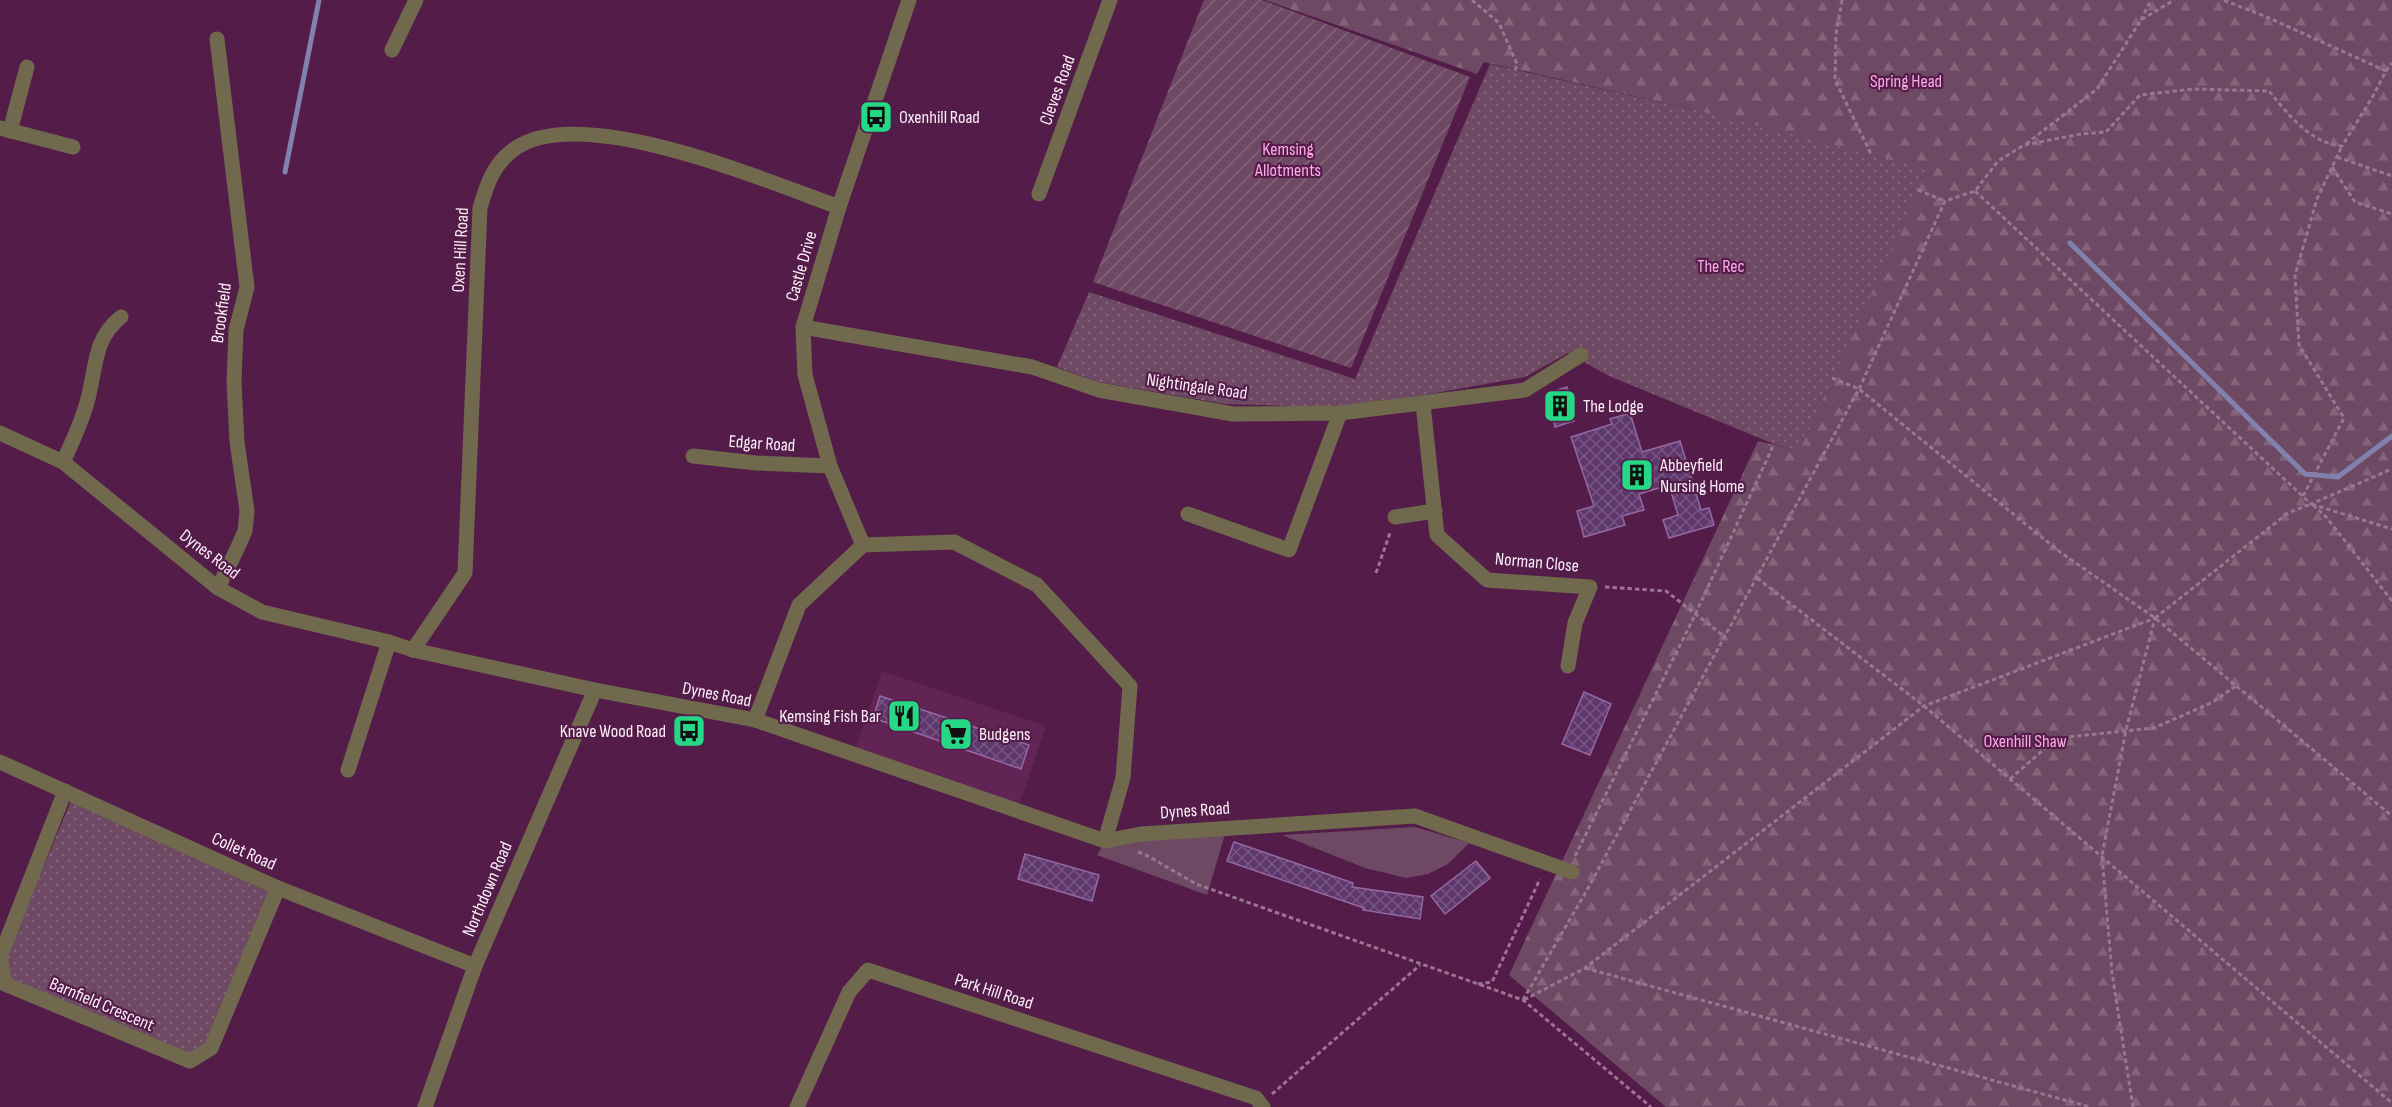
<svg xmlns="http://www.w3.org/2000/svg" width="2392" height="1107" viewBox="0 0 2392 1107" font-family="'Sofia Sans Condensed',sans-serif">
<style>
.built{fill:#622355}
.grass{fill:#6e4964}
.forest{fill:url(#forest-firs)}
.park{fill:url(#park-dots)}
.garden{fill:url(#garden-furrows)}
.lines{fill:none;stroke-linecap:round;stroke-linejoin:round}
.stream{stroke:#8082ad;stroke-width:5}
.building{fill:url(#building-cross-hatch);stroke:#9368a4;stroke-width:1.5}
.path{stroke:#9b7592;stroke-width:3;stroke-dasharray:4.5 3;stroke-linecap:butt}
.minor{stroke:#70694d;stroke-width:15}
.labels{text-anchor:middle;stroke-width:4.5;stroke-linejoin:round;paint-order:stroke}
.park-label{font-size:18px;fill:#fdaae8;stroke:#541d49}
.street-label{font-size:18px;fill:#fceef8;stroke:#541d49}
.poi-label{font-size:18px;fill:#fceef8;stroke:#541d49;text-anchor:start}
</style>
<defs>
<pattern id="forest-firs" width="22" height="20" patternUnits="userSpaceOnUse" patternTransform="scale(1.5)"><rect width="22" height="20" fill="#6e4964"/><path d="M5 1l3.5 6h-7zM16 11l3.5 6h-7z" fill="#84647b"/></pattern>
<pattern id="park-dots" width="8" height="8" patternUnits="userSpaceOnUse" patternTransform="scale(1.5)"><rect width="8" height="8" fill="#6e4964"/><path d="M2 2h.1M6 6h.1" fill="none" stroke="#84647b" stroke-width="1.8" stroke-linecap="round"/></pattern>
<pattern id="garden-furrows" width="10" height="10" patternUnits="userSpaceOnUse" patternTransform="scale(1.5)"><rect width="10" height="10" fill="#6e4964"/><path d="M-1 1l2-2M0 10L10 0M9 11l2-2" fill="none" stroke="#84647b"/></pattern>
<pattern id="building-cross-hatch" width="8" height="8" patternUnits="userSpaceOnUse" patternTransform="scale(1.5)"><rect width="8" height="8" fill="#5e386c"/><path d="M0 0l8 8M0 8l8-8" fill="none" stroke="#765582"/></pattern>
</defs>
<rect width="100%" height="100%" fill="#541d49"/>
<polygon class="built" points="882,671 1046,726 1019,806 855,749"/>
<g class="grass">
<polygon points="1415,827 1469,843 1448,864 1428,874 1406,878 1365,868 1282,835"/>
<polygon points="1225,834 1207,895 1097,855 1102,847 1139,840"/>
</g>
<polygon class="forest" points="1265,0 2392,0 2392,1107 1666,1107 1509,975 1758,441 1799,451 1695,110 1484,62 1477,74"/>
<g class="park">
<polygon points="1490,64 1695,110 1928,169 1799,452 1774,444 1609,376 1568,353 1525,377 1424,395 1330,407 1225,404 1099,382 1057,367 1089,292 1355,379"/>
<polygon points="71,801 271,893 207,1044 188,1056 10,981 6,957"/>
</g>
<polygon class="garden" points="1204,0 1262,0 1470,77 1351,368 1093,282"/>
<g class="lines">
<g class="stream">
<polyline points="285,172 319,0"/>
<polyline points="2070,243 2305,474 2338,477 2392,436"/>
</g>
</g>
<g class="building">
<polygon points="1567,387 1572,403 1569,404 1574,421 1555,427 1547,393"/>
<polygon points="1630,413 1642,452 1680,441 1701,510 1709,508 1714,525 1669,538 1663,520 1678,515 1669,485 1639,494 1644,510 1622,516 1625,525 1584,537 1577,511 1594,506 1571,437 1612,424 1610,419"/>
<polygon points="1584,692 1611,704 1590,755 1562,744"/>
<polygon points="880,696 1029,745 1021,769 873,718"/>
<polygon points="1234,842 1353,883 1352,887 1423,897 1420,919 1363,910 1364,908 1227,861"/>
<polygon points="1025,854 1099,875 1092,901 1018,879"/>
<polygon points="1476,861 1490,878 1445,914 1431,896"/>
</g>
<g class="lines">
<g class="path">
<polyline points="1472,0 1499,23 1517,64 1515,71"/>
<polyline points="1842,0 1836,34 1835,80 1871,154"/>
<polyline points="2141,20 2151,0"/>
<polyline points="2386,71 2392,63"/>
<polyline points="2026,144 2097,89 2141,20 2174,0"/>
<polyline points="2337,157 2392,176"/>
<polyline points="2332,167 2355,202 2392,214"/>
<polyline points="1918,190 1945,201"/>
<polyline points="1975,191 2311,504 2392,469"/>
<polyline points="1832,378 1859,389 2060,552 2155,618 2392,816"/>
<polyline points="2303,496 2344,418 2299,345 2295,275 2317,199 2342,146"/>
<polyline points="2313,505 2327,518 2392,601"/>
<polyline points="1376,573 1390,533"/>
<polyline points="1757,578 1924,706 2392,1103"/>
<polyline points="1605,587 1666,591 1725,637"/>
<polyline points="2155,618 2288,513 2311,504 2392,529"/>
<polyline points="2010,779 2057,738 2154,728 2213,702 2236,686"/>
<polyline points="1138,852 1148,856 1196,884 1523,1000 1651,1107"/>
<polyline points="1575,856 1695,615 1774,444"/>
<polyline points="1585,968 2090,1107"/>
<polyline points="1478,984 1492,982 1540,879"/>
<path d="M1523,1000L1587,890L1859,389L1945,201L1975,191L1998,161L2024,145L2081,134L2106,132L2140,95L2193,89L2269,91C2287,113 2311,144 2342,146L2372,98L2386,71L2267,17L2223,0"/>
<polyline points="1524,1000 1585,968 1924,706 2155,618 2126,730 2102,856 2112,973 2133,1107"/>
<polyline points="1272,1094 1420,965"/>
</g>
<g class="minor">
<polyline points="217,39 247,287 236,330 234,382 237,442 247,511 245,531 238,547 218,588"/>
<polyline points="392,50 416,0"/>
<polyline points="0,128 73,147"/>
<polyline points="10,131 27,67"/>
<polyline points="1039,194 1110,0"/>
<polyline points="803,327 1032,367 1099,390 1233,414 1340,413 1525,390 1581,355"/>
<polyline points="1423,404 1437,535 1487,580 1590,587 1575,623 1568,666"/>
<polyline points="0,433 63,462 218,588 262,612 389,642 413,650 595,690 755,720 1105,841 1141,834 1415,816 1572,872"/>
<polyline points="693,456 756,463 830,466"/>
<path d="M63,462C72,443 80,425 86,406C97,371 91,341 121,317"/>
<polyline points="1188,514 1289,550 1340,413"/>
<polyline points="1395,517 1435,511"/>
<polyline points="863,545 830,466 805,375 803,327 839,207 909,0"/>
<path d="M413,650L465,573L480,208C487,184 493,165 513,150C579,100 768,182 839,207"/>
<polyline points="755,720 799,605 863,545 954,542 1037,585 1130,686 1123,778 1105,841"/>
<polyline points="0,762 278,888 475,966"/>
<polyline points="348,770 389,642"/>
<polyline points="65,791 0,957 5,984 190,1061 211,1048 278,888"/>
<polyline points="425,1107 475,966 595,690"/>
<polyline points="797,1107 849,992 868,970 1256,1098 1263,1107"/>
</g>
</g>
<defs>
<g id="bus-square" transform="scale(1.725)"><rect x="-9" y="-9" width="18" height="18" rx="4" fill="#25d886" stroke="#541d49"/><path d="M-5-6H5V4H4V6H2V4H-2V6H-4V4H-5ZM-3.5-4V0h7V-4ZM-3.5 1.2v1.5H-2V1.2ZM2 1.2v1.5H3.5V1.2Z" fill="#111"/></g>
<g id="building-square" transform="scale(1.725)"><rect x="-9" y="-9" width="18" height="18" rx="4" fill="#25d886" stroke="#541d49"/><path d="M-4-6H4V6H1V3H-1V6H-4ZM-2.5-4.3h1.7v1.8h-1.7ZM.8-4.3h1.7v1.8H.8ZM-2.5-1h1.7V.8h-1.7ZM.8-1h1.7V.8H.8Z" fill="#111"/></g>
<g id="restaurant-square" transform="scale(1.725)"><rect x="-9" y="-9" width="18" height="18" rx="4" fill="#25d886" stroke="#541d49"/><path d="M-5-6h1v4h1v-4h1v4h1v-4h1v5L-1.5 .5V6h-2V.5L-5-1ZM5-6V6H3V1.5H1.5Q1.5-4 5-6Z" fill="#111"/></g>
<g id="supermarket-square" transform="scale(1.725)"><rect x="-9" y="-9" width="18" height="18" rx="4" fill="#25d886" stroke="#541d49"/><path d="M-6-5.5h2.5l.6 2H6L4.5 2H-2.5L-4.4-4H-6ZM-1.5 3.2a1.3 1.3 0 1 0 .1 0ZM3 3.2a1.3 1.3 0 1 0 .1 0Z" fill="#111"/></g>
</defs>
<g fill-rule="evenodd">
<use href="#bus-square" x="876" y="117"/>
<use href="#building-square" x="1560" y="406"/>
<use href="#building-square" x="1637" y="475"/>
<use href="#restaurant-square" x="904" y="716"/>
<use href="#bus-square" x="689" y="731"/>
<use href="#supermarket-square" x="956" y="734"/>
</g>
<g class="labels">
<g class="park-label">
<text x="1906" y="87">Spring Head</text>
<text x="1288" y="155">Kemsing<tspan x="1288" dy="21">Allotments</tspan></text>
<text x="1721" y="272">The Rec</text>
<text x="2025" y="747">Oxenhill Shaw</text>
</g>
<g class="street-label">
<text transform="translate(1057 90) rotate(-70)" y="6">Cleves Road</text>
<text transform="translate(460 250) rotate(-87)" y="6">Oxen Hill Road</text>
<text transform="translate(801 266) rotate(-74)" y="6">Castle Drive</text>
<text transform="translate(221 313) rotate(-82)" y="6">Brookfield</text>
<text transform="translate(1197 386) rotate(8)" y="6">Nightingale Road</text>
<text transform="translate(762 443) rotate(4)" y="6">Edgar Road</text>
<text transform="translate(210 554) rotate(37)" y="6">Dynes Road</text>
<text transform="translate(1537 562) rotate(5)" y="6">Norman Close</text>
<text transform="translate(717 694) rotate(11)" y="6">Dynes Road</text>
<text transform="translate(1195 810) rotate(-4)" y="6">Dynes Road</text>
<text transform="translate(244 851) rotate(24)" y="6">Collet Road</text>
<text transform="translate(487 889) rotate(-67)" y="6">Northdown Road</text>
<text transform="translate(994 991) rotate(18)" y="6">Park Hill Road</text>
<text transform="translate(102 1004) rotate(23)" y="6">Barnfield Crescent</text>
</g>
<g class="poi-label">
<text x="899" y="123">Oxenhill Road</text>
<text x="1583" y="412">The Lodge</text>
<text x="1660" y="471">Abbeyfield<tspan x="1660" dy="21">Nursing Home</tspan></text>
<text x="881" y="722" text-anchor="end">Kemsing Fish Bar</text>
<text x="666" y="737" text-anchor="end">Knave Wood Road</text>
<text x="979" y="740">Budgens</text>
</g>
</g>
</svg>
